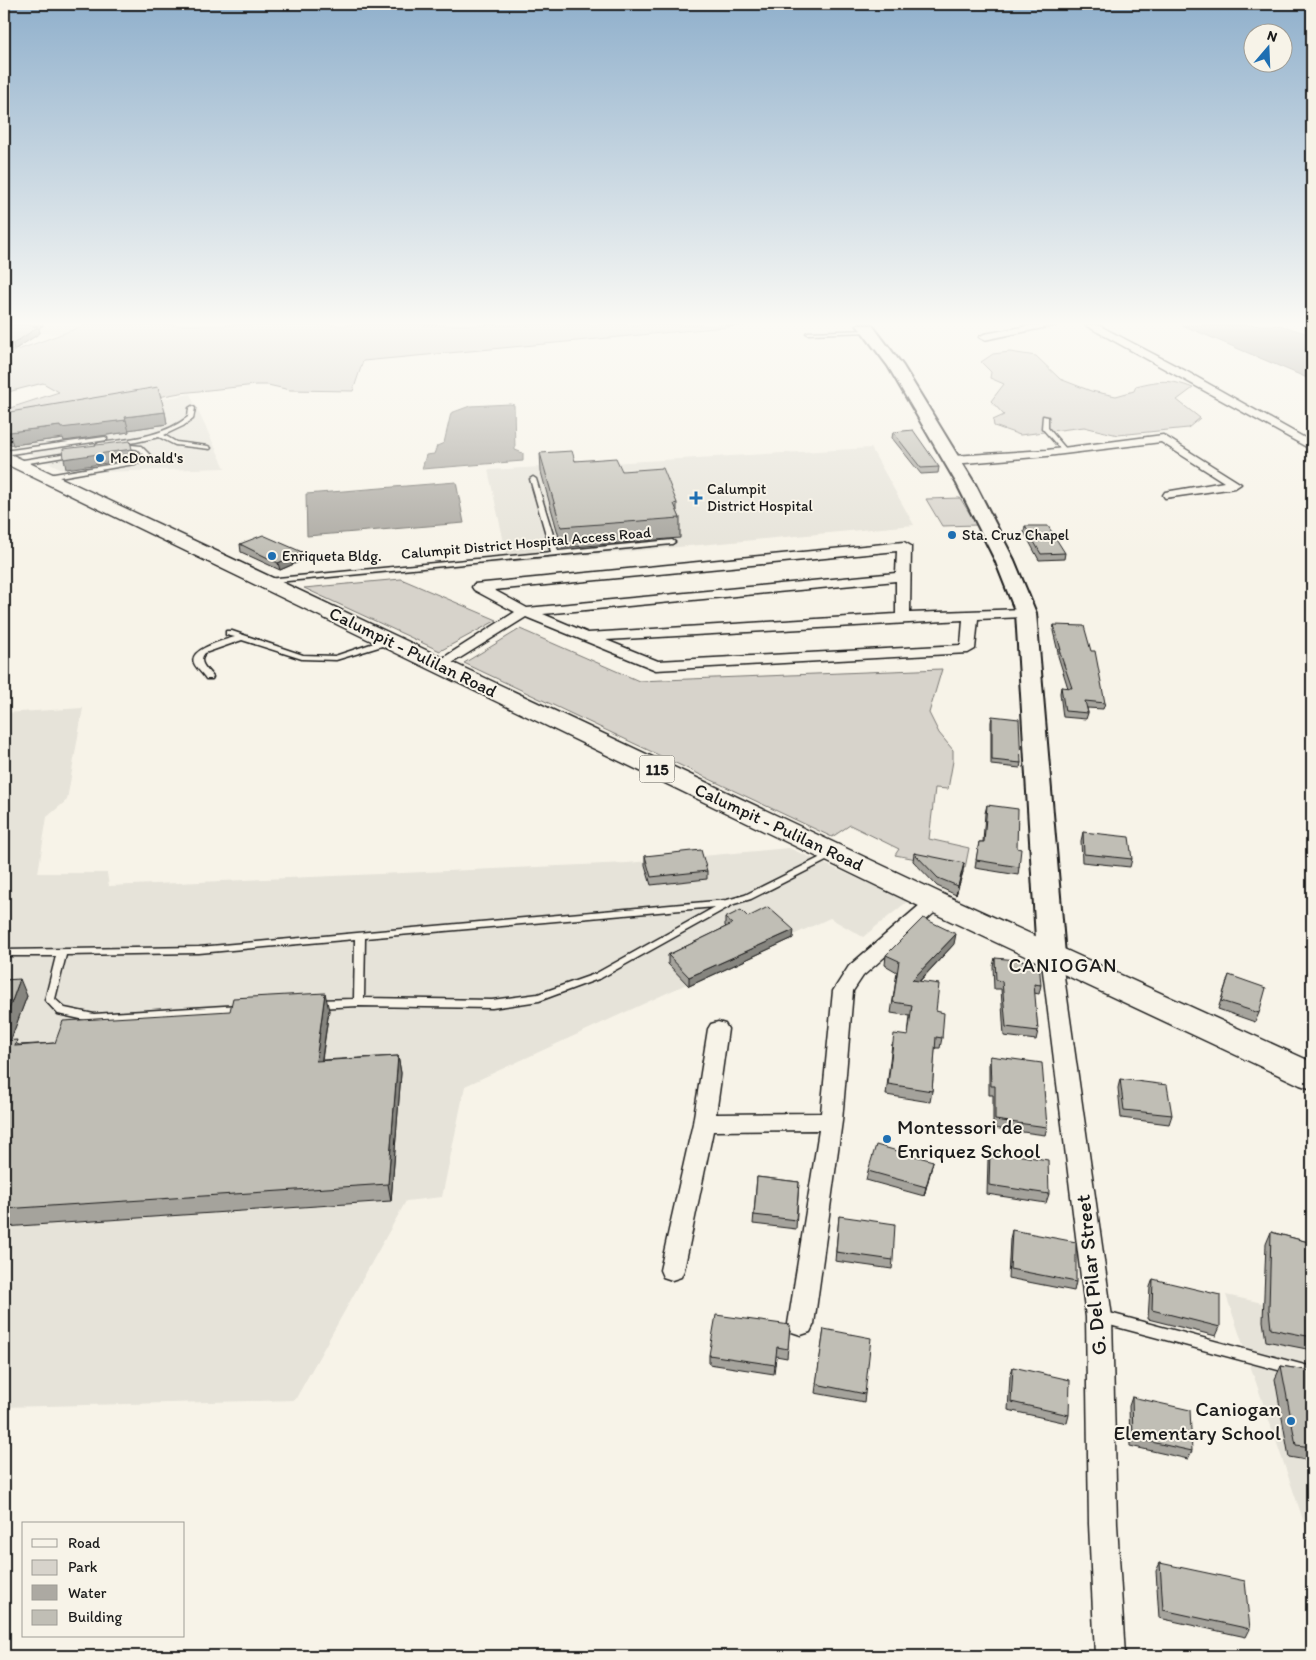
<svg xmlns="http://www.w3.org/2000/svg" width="1316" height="1660" viewBox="0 0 1316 1660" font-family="Itim,sans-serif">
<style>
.built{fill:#e6e3d9}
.green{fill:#d7d3cb;stroke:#7a7874}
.water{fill:#aca9a2;stroke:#72716c}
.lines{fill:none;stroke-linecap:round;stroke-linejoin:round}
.lane-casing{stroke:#1c1c1c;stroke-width:3}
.street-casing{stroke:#1c1c1c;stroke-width:3}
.secondary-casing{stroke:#1c1c1c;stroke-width:4}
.primary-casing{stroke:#1c1c1c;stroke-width:3}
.lane{fill:#f7f3e8;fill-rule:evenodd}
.street{fill:#f7f3e8;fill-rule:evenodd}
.secondary{fill:#f7f3e8;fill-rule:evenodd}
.primary{fill:#f7f3e8;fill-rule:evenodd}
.wall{fill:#a5a39c;stroke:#1c1c1c}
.shaded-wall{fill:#86857f;stroke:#1c1c1c}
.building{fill:#c0beb5;stroke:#1c1c1c}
.poi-dot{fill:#1f6fb2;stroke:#f7f3e8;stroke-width:2}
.labels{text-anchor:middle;stroke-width:4;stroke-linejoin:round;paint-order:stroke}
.far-poi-label{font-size:15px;fill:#1c1c1c;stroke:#f7f3e8;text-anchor:start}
.far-street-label{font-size:15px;fill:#1c1c1c;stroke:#f7f3e8}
.shield{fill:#f7f3e8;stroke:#5e5c59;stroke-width:1}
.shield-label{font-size:16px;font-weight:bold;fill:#1c1c1c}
.street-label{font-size:18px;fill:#1c1c1c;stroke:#f7f3e8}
.quarter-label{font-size:20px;letter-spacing:1px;fill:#1c1c1c;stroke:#f7f3e8}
.near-poi-label{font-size:21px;fill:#1c1c1c;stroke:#f7f3e8;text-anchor:start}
.near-street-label{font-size:21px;fill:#1c1c1c;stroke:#f7f3e8}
</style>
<rect width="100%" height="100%" fill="#f7f3e8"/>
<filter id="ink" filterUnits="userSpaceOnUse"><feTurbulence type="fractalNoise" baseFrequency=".02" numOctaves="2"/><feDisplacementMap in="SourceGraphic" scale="10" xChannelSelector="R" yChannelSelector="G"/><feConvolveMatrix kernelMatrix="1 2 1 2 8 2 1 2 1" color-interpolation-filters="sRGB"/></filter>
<g filter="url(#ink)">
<g class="built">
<polygon points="4,325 81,325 59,334 4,330"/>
<polygon points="190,394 225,468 71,473 4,442 4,426"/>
<polygon points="871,448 914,525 301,582 286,575 507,556 488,470"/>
<polygon points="83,708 67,800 47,817 38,873 107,873 109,886 627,863 789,848 908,901 863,937 830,918 465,1086 442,1197 406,1201 295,1400 4,1407 4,713"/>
<polygon points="1226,1295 1312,1314 1312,1547 1306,1528"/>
</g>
<g class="green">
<polygon points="86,325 747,325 363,361 353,391 290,390 268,385 256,385 180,393 4,425 4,410 59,392 43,383 4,393 4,355"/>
<path d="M1010,352L1036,356L1060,379L1091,391L1116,396L1134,391L1136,386C1160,380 1170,379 1193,388L1177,400L1200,418L1188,428L1118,435L1084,427L1020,435L994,426L993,420L1004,415L991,401L1004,384L990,378L991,372L981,362L993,354Z"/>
<polygon points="960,498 977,525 942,526 926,499"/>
<polygon points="401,579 497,620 440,651 304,588"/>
<polygon points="520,629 639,681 942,669 929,713 939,733 953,750 953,761 948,789 935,788 929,839 969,848 965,868 895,855 899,849 850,825 832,837 464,663"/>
</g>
<g class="water">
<polygon points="1182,325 1280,325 1312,335 1312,380"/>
<polygon points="510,404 514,405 515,450 523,453 523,461 422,469 426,455 434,454 437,446 444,443 451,413 470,406"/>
<polygon points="456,482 464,523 307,536 306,494"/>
</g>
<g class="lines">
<g class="lane-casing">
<g id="lane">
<polygon points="869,330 871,331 871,332 808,334 806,333 808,332"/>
<path d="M192,406L195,408L193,419L183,426L164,435L176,442L208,446L211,448L210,449L175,445L159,437L136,442L99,447L96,445L99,443C131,439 162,437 188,417L189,408Z"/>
<polygon points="1043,416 1048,417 1048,428 1067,450 1067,452 1063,452 1042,428"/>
<polygon points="105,437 107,438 107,440 4,455 4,451"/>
<polygon points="121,444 141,446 150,455 140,463 48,479 45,477 48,475 138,460 144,455 137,449 119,447 119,445"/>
<polygon points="74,452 76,453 76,455 17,465 14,463 17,461"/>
<polygon points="533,477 536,479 558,551 672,540 675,542 672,544 267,583 264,581 267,579 551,552 530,479"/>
<path d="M226,631H232L303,655L335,656L386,639H389L393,641L392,643L336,660L302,659L242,640L205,653C197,662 207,669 213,677L212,679H206C203,674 196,668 194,663C188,649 225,640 235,637L226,635Z"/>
<path d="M833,851L837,854L836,856L751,899L734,904L601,978L539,1001L492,1008L359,1006L315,1008L311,1007L310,1004L311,1001L315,1000L354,999L355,939L199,953L66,955L55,999L65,1008L94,1014L240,1005L244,1006L245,1009L244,1012L240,1013L94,1022L58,1014L45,1000L56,956H4V950L199,947L727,900L745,895ZM715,907L595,974L538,994L492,1000L364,998L365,938Z"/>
<polygon points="1102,1311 1312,1367 1312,1379 1102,1323 1098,1321 1096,1317 1098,1313"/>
</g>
</g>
<g class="street-casing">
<g id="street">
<polygon points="1034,325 1057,325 984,340 979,337 984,334"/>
<polygon points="1085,325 1098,325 1184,370 1312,442 1312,450"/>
<polygon points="1163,435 1241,484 1235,488 1165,498 1163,495 1165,492 1224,482 1161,442 1047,456 953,464 947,460 953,456 1047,450"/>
<path d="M904,542L911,546L910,613L1026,609L1033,613L1026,617L978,619L975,649L968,653L656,670L526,617L444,668L439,669L432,665L515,612L474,590L472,587L474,584ZM897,551L896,573L527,608L494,590ZM896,581V614L588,633L543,614ZM963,620L961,645L658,661L606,640Z"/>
<polygon points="935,896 942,898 944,902 942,906 863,976 853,991 842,1121 814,1324 810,1332 801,1335 792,1332 788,1324 819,1130 713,1131 684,1270 681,1277 672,1280 663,1277 660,1270 693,1123 708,1029 711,1024 718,1022 725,1024 728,1029 716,1114 821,1113 833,991 849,966 928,898"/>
<polygon points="1051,948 1058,950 1061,955 1112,1317 1117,1524 1125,1656 1095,1656 1089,1524 1086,1317 1041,955 1044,950"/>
</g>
</g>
<g class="secondary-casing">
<polygon id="secondary" points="857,325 872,325 903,366 975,484 1014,560 1036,613 1065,955 1061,962 1051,965 1041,962 1037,955 1016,613 995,560 957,484 888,366"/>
</g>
<g class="primary-casing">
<polygon id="primary" points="4,451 945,895 1312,1062 1312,1089 1300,1085 925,909 4,463"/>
</g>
<use href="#lane" class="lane"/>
<use href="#street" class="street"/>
<use href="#secondary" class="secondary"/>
<use href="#primary" class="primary"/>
</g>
<g class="wall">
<polygon points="4,325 44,325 39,328 40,333 14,350 4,349"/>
<polygon points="165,412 167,424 128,430 129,432 64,441 63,438 13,445 4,441 4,413"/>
<polygon points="893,432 939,467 938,473 921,474 892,438"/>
<polygon points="540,453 622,471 677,503 677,512 680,518 680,538 562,548 541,472"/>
<polygon points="1025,526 1065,553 1064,559 1039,560 1024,532"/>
<polygon points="240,544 302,552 303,560 280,570 241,552"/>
<polygon points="1054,625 1105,703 1103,709 1087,708 1088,713 1086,719 1063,717 1060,693 1061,687 1068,688 1058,656 1058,652 1053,631"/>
<polygon points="992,716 1021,763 1020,768 991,765 991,722"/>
<polygon points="987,805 1017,848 1019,867 1018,875 975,868 979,842 983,842 985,813"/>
<polygon points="1083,832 1132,859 1130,867 1082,862 1081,841"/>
<polygon points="914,853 963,872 956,895 937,886 913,861"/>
<polygon points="645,856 707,871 707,879 651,885 645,865"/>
<polygon points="748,917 793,938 689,986 668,964 668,955 726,927 725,926 725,918"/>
<polygon points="954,944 920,981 936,1011 942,1038 940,1048 935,1048 932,1091 930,1102 886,1095 892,1044 908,1036 910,1016 891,1013 897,972 885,965 886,955"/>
<polygon points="995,958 1041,985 1039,994 1034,993 1038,1031 1036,1040 1004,1036 1001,989 994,989 993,966"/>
<polygon points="1229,975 1259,1013 1255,1022 1218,1009"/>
<polygon points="4,980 27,996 10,1040 19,1045 55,1043 329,1010 322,1060 398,1056 401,1073 391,1201 4,1227"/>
<polygon points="990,1056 1047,1127 1045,1135 993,1128 993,1095 989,1095 989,1065"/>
<polygon points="1120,1079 1172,1115 1169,1124 1121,1118 1118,1088"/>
<polygon points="990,1151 1049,1194 1046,1203 987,1194 988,1160"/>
<polygon points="933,1161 924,1196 866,1180 868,1171"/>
<polygon points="757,1177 799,1182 796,1229 753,1224"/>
<polygon points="839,1216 893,1260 892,1269 835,1261"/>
<polygon points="1012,1230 1076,1282 1074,1291 1008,1278 1010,1239"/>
<polygon points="1271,1232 1312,1243 1312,1350 1266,1341 1263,1321 1266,1244"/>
<polygon points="1153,1279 1220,1327 1216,1336 1148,1319 1150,1287"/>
<polygon points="790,1325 787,1358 776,1356 774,1374 709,1364 709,1355"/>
<polygon points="824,1329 865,1394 864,1402 815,1393"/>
<polygon points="1281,1366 1312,1371 1312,1461 1289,1457 1275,1379"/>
<polygon points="1013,1367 1069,1415 1067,1423 1008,1410 1010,1376"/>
<polygon points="1132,1397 1192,1451 1188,1459 1130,1446 1129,1406"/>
<polygon points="1160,1563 1250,1629 1246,1637 1159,1618 1156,1571"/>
</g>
<g class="shaded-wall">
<polygon points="32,325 44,325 39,328 40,333 14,350 13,344"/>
<polygon points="165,412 167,424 128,430 125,417"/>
<polygon points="126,420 129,432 64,441 63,438 13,445 9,432 60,426"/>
<polygon points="130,441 134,459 66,469 64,459"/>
<polygon points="302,552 303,560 280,570 278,563"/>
<polygon points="964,863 963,872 956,895 958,886"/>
<polygon points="794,930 793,938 689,986 689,977"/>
<polygon points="956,934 954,944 911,990 912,980"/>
<polygon points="20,979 27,996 4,1058 4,1023"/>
<polygon points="325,993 329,1010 319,1078 316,1061"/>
<polygon points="398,1056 401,1073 391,1201 388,1184"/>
<polygon points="933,1161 931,1170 924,1196 926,1187"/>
</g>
<g class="building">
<polygon points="4,325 32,325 30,326 38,327 13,344 4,343"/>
<polygon points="158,387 165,412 125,417 126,420 61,428 60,426 9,432 4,430 4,413"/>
<polygon points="913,430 939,467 921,468 893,432"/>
<polygon points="130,441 132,449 64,459 63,449"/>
<polygon points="572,451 575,461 616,458 622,471 663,468 677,503 674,504 680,518 561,527 540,453"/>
<polygon points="1025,526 1048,526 1065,553 1041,554"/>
<polygon points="263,535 302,552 278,563 240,544"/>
<polygon points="1054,625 1084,626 1091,651 1095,651 1105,703 1085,701 1088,713 1065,711 1061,687 1072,688 1059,650 1061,650"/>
<polygon points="992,716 1019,719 1021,763 992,760"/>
<polygon points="987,805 1018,809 1017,848 1021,849 1019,867 976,860 979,842 984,842"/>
<polygon points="1083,832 1129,837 1132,859 1084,854"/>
<polygon points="701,850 707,871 651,877 645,856"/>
<polygon points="914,853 964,863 958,886 938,878"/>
<polygon points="768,907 794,930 689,977 668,955 732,924 725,918 741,910 748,917"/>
<polygon points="923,918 956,934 912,980 939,984 936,1011 944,1013 942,1038 936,1037 932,1091 888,1084 894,1034 908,1036 912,1005 893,1002 899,961 886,955"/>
<polygon points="995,958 1039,962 1041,985 1034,984 1038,1031 1006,1027 1002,981 996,980"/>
<polygon points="1229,975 1266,988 1259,1013 1221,1001"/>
<polygon points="20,979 4,1023 4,980"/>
<polygon points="325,993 316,1061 398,1056 388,1184 4,1209 4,1041 17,1040 15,1046 55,1043 63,1021 230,1011 233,998"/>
<polygon points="990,1056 1042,1063 1047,1127 995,1120 995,1086 991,1086"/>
<polygon points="1120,1079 1167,1085 1172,1115 1124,1110"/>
<polygon points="876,1145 933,1161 926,1187 868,1171"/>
<polygon points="990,1151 1048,1160 1049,1194 989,1185"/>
<polygon points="757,1177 799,1182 796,1220 754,1215"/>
<polygon points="839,1216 895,1224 893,1260 836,1252"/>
<polygon points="1012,1230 1076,1242 1076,1282 1010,1269"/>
<polygon points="1271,1232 1312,1243 1312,1337 1271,1329 1269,1309"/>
<polygon points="1153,1279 1220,1295 1220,1327 1152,1310"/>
<polygon points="716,1315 790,1325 788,1349 777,1347 775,1365 709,1355"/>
<polygon points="824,1329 871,1338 865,1394 816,1384"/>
<polygon points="1281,1366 1312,1371 1312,1447 1296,1445"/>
<polygon points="1013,1367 1070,1380 1069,1415 1011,1402"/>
<polygon points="1132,1397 1190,1410 1192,1451 1133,1438"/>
<polygon points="1160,1563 1245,1581 1250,1629 1163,1610"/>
</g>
</g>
<linearGradient id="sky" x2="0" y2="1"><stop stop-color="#90b0cc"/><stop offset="0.58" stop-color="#fbfaf5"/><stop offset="1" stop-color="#fbfaf5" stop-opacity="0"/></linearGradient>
<rect width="1316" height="558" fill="url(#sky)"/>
<g class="poi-dot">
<circle cx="100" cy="458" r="5"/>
<path d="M693.5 490.5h5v5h5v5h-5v5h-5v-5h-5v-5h5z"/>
<circle cx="952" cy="535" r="5"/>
<circle cx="272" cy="556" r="5"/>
<circle cx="887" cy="1139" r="5"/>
<circle cx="1291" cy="1421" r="5"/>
</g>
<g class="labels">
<g class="far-poi-label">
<text x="110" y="463">McDonald's</text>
<text x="707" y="494">Calumpit<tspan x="707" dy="17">District Hospital</tspan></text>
<text x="962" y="540">Sta. Cruz Chapel</text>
<text x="282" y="561">Enriqueta Bldg.</text>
</g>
<g class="far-street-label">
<text transform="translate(526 543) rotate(-5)" y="5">Calumpit District Hospital Access Road</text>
</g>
<rect class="shield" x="639.5" y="755.5" width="35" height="27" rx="4"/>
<g class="shield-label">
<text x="657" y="775">115</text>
</g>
<g class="street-label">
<text transform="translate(413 652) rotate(26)" y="6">Calumpit - Pulilan Road</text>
<text transform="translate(779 827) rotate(25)" y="6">Calumpit - Pulilan Road</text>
</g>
<g class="quarter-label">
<text x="1063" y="972">CANIOGAN</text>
</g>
<g class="near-poi-label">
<text x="897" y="1134">Montessori de<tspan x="897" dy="24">Enriquez School</tspan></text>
<text x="1281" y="1416" text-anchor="end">Caniogan<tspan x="1281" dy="24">Elementary School</tspan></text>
</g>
<g class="near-street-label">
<text transform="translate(1091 1275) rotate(-96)" y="7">G. Del Pilar Street</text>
</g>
</g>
<rect width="1316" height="1660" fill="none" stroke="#f7f3e8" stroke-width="20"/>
<rect x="10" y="10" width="1296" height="1640" fill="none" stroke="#1c1c1c" stroke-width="2" filter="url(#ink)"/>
<rect x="22" y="1522" width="162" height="115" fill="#f7f3e8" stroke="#9f9d96"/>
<rect x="32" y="1539" width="25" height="8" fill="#f7f3e8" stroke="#9f9d96"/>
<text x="68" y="1548" font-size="15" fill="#1c1c1c">Road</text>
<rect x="32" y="1560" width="25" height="15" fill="#d7d3cb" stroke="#9f9d96"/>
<text x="68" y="1572" font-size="15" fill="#1c1c1c">Park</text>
<rect x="32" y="1585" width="25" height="15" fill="#aca9a2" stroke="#9f9d96"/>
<text x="68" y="1598" font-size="15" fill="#1c1c1c">Water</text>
<rect x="32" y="1610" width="25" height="15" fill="#c0beb5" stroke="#9f9d96"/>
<text x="68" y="1622" font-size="15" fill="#1c1c1c">Building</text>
<g transform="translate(1268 48) rotate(19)"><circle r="24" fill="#f7f3e8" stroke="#9f9d96"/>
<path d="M0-4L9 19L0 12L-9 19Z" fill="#1f6fb2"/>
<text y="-8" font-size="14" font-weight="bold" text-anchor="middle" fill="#1c1c1c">N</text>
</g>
</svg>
